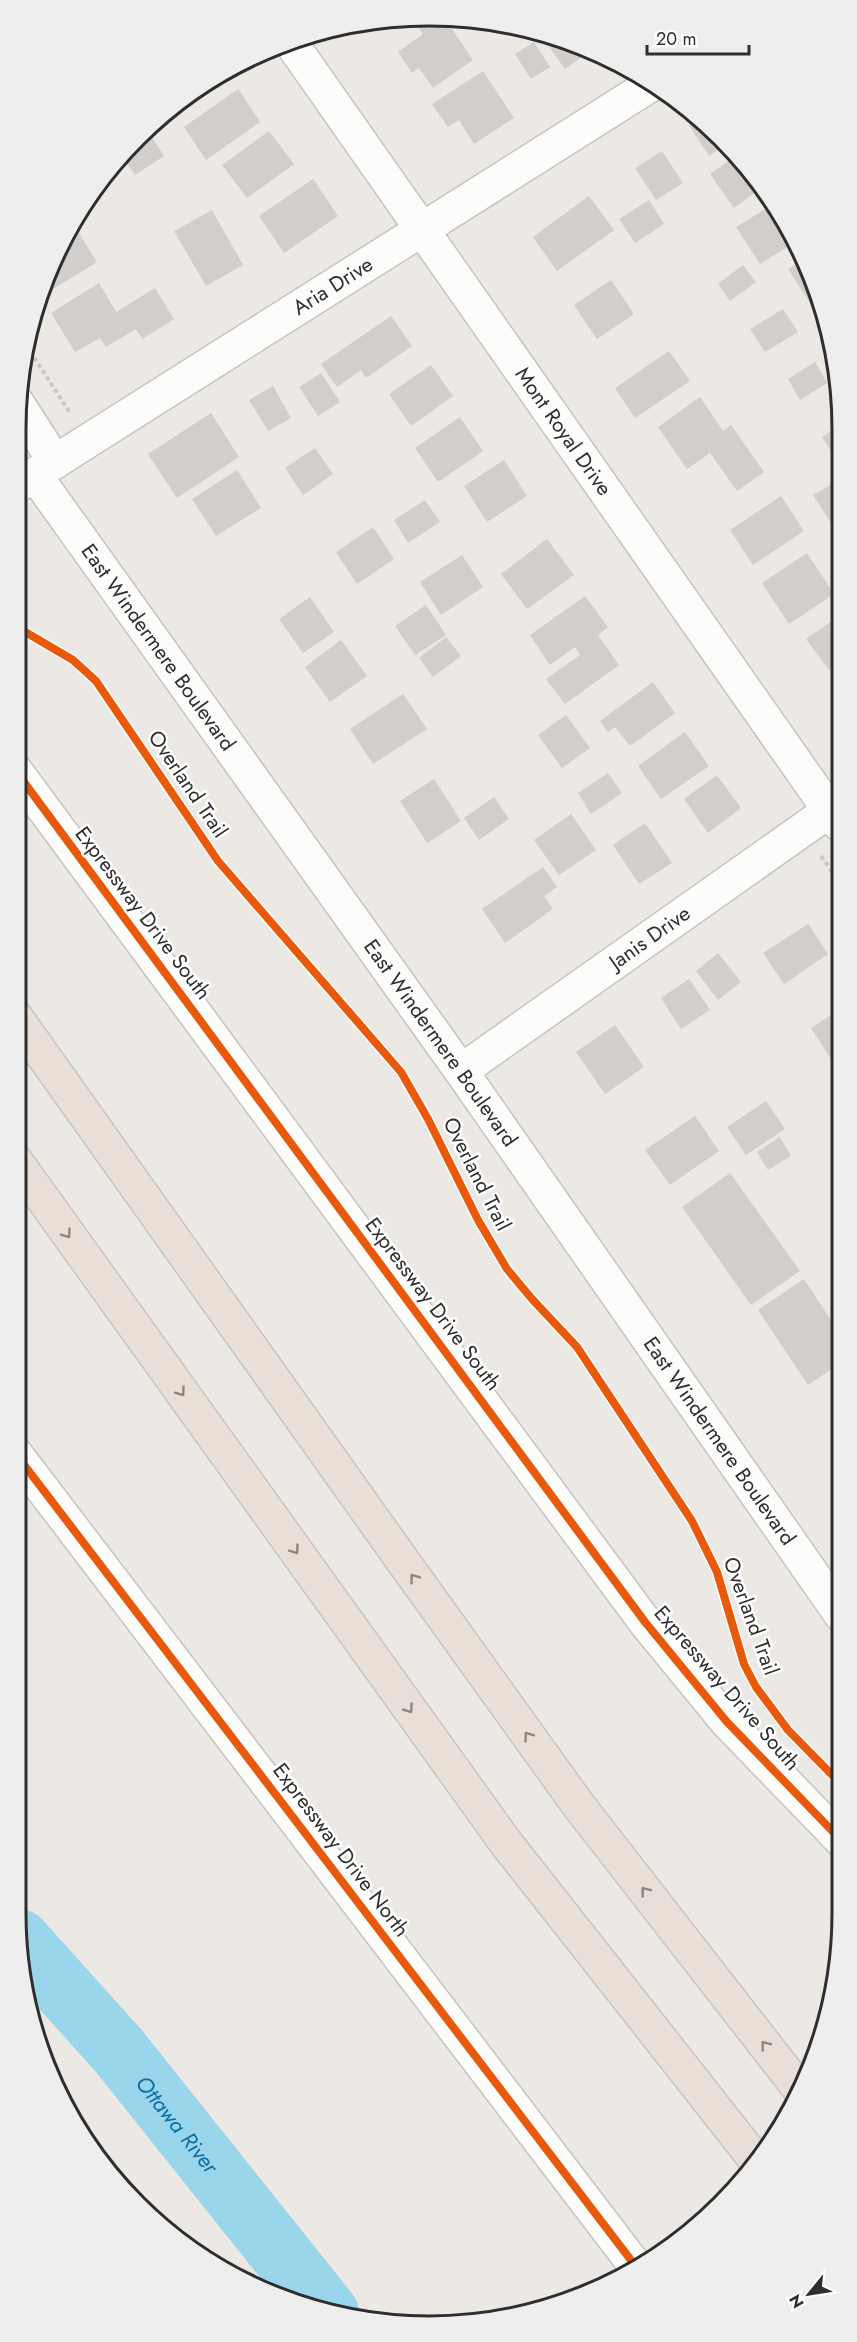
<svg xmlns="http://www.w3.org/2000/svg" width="857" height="2342" viewBox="0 0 857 2342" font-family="Jost,sans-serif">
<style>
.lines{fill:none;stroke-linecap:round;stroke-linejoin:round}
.river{stroke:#99d6ec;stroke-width:62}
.building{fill:#d1cecb}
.minor-casing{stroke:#c5c4c5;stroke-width:36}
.highway-casing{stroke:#c6c5c4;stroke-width:36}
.path{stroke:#c9c9c8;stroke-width:4;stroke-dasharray:4.5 3;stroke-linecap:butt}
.minor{stroke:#fcfcfb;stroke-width:33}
.highway{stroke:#eadfd6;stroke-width:33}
.cycleway-casing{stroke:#fff;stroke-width:11}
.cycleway{stroke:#e8590c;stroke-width:8}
.oneway{stroke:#8c8682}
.labels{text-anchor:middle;stroke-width:5;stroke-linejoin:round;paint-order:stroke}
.street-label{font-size:21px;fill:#2e2e2e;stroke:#fff}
.water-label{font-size:22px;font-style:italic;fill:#0d6fa3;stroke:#fff}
.rim{fill:none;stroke:#2e2e2e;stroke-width:3}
</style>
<rect width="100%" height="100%" fill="#ece8e4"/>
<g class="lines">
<path class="river" id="s1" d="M19,1940L118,2050L328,2313"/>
</g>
<g class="building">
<polygon points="443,16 473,60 433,88 419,68 412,73 398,52 423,34 412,17"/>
<polygon points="537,30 586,50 588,53 565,69"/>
<polygon points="534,42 550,67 531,79 515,54"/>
<polygon points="483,71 514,118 474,144 459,120 448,127 432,104"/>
<polygon points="238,89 260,122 206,160 184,127"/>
<polygon points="696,120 726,145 709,156 689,125"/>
<polygon points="148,131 164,156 135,175 121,155 136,138"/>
<polygon points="269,131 294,164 247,198 222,165"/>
<polygon points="662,151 683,183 656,200 635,168"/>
<polygon points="738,154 761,188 734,208 710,174"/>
<polygon points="313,179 338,216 284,253 259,216"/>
<polygon points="589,196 614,230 557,271 533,237"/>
<polygon points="649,200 664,224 635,243 619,219"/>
<polygon points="772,205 797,241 760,264 736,227"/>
<polygon points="212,210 243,265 206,286 174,231"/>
<polygon points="72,222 97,262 50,291 44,282 58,245"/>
<polygon points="804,260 817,303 812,306 788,269"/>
<polygon points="743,265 756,282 730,301 718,284"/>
<polygon points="611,280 634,314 597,339 574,305"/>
<polygon points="99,283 116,312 155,288 174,319 142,339 136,329 106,347 100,338 75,352 51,313"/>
<polygon points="783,309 798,332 765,352 750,329"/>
<polygon points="391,316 412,346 366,378 361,370 337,387 321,364"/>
<polygon points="669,351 690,381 635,418 615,388"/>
<polygon points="815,362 827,383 800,400 788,379"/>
<polygon points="431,365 453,396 411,426 389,394"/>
<polygon points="321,373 340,402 318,416 299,387"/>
<polygon points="273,386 291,418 268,431 249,400"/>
<polygon points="700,397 723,431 731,425 764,472 737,491 710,453 687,469 658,427"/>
<polygon points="211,413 239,457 177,498 148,454"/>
<polygon points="460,417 483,451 438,482 415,448"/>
<polygon points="839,426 839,453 834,456 822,437"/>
<polygon points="315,448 333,474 303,495 285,468"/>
<polygon points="504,460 527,496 487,522 464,486"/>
<polygon points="237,470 261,508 216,536 192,499"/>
<polygon points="839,480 839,518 831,523 813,495"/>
<polygon points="781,496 804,531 753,565 730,530"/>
<polygon points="425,500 440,522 408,543 394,520"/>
<polygon points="373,527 394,559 357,584 336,552"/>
<polygon points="547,539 574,575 527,609 501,574"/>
<polygon points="807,553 834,594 789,624 762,583"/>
<polygon points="462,555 483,587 441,615 420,582"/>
<polygon points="585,596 608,627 598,635 619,665 565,704 546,679 580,655 575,647 550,665 530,635"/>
<polygon points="310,597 334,632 303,653 279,619"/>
<polygon points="426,605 446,635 415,655 395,626"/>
<polygon points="839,616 839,663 829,670 806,639"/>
<polygon points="446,637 461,656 433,677 419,658"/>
<polygon points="341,640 367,676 330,702 305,667"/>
<polygon points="653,682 675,713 630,746 615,727 608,732 600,721"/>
<polygon points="403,694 427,729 373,764 350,729"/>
<polygon points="566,715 590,748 562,768 538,735"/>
<polygon points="685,732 709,766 661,799 638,766"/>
<polygon points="608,773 622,793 591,814 578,793"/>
<polygon points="717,775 741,808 708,833 684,799"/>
<polygon points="434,779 461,821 427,843 400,801"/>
<polygon points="494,797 509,819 479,840 464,818"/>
<polygon points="571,814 596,850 559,875 534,840"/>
<polygon points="645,823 672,863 639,884 613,845"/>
<polygon points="543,867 557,887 544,896 553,909 505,943 482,909"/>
<polygon points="808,924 828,954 784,984 763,953"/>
<polygon points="718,953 741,982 718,1000 696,971"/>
<polygon points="689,979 710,1010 681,1029 661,998"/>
<polygon points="840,1009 840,1060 834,1064 811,1028"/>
<polygon points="615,1025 644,1067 605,1094 576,1052"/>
<polygon points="766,1101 785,1129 746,1155 727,1127"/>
<polygon points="695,1116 719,1151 670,1185 645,1150"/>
<polygon points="780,1137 791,1156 768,1170 757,1152"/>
<polygon points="730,1173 800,1271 751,1305 682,1207"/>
<polygon points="804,1279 831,1320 841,1314 841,1363 808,1385 758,1310"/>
</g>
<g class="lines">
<g class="minor-casing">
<g id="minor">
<path id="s2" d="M289,40L839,824"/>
<polyline points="18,404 55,462"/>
<path id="s3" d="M35,475L461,1071L841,1615"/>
<path id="s4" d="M15,487L652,84"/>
<polyline points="15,770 645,1622 727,1722 842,1841"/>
<path id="s5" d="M461,1071L839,804"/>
<polyline points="15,1453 637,2268"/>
</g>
</g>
<g class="highway-casing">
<g id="highway">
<polyline points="15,1016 400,1557 579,1806 801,2091"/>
<polyline points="15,1160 506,1843 758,2163"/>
</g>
</g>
<g class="path">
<polyline points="26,345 70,413"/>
<polyline points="821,856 840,882"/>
</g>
<use href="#minor" class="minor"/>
<use href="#highway" class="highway"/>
<g class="cycleway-casing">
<g id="cycleway">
<polyline points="15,626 73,660 96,681 218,861 401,1072 428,1119 478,1220 507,1269 532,1299 577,1347 692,1521 717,1572 744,1664 756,1687 788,1730 842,1785"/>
<polyline points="15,770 645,1622 727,1722 842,1841"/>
<polyline points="15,1453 637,2268"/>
</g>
</g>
<use href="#cycleway" class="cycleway"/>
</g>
<defs><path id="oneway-chevron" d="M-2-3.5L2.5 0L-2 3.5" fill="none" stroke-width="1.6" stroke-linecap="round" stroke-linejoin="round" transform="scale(1.5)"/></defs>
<g class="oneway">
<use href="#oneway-chevron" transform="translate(67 1234) rotate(54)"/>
<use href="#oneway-chevron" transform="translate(181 1392) rotate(54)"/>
<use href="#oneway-chevron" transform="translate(295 1550) rotate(54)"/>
<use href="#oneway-chevron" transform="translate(414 1578) rotate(-126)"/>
<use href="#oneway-chevron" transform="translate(409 1709) rotate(54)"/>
<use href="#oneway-chevron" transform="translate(528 1736) rotate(-126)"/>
<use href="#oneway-chevron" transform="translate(645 1891) rotate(-128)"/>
<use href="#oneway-chevron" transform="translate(765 2045) rotate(-128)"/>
</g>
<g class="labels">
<g class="street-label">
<text dy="7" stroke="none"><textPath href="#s4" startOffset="376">Aria Drive</textPath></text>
<text dy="7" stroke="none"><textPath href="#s2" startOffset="478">Mont Royal Drive</textPath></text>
<text dy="7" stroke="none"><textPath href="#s3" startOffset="212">East Windermere Boulevard</textPath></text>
<text transform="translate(188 784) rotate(56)" y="7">Overland Trail</text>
<text transform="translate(143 913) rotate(53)" y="7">Expressway Drive South</text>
<text dy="7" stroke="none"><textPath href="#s5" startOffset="231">Janis Drive</textPath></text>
<text dy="7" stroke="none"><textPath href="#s3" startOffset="698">East Windermere Boulevard</textPath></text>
<text transform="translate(477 1174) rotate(63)" y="7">Overland Trail</text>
<text transform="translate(433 1304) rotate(53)" y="7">Expressway Drive South</text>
<text dy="7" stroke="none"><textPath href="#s3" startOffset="1184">East Windermere Boulevard</textPath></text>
<text transform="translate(751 1616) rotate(70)" y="7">Overland Trail</text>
<text transform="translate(727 1688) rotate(49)" y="7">Expressway Drive South</text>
<text transform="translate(341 1850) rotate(53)" y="7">Expressway Drive North</text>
</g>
<g class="water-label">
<text dy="8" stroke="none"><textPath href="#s1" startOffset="243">Ottawa River</textPath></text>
</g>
</g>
<path d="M0 0H857V2342H0ZM429 26H429A403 403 0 0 1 832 429V1913A403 403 0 0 1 429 2316H429A403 403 0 0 1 26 1913V429A403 403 0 0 1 429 26Z" fill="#eee" fill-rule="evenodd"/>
<path class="rim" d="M429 26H429A403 403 0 0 1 832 429V1913A403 403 0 0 1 429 2316H429A403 403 0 0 1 26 1913V429A403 403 0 0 1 429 26Z"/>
<g transform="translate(809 2294) rotate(240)" stroke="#ffffff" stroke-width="4.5" paint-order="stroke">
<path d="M0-4.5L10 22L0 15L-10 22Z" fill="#2e2e2e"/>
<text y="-9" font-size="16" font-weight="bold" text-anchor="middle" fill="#2e2e2e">N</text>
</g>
<path d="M647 45v9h102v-9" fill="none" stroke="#2e2e2e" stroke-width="3"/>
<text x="656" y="45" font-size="18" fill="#2e2e2e" stroke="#ffffff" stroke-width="4.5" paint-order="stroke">20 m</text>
</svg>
